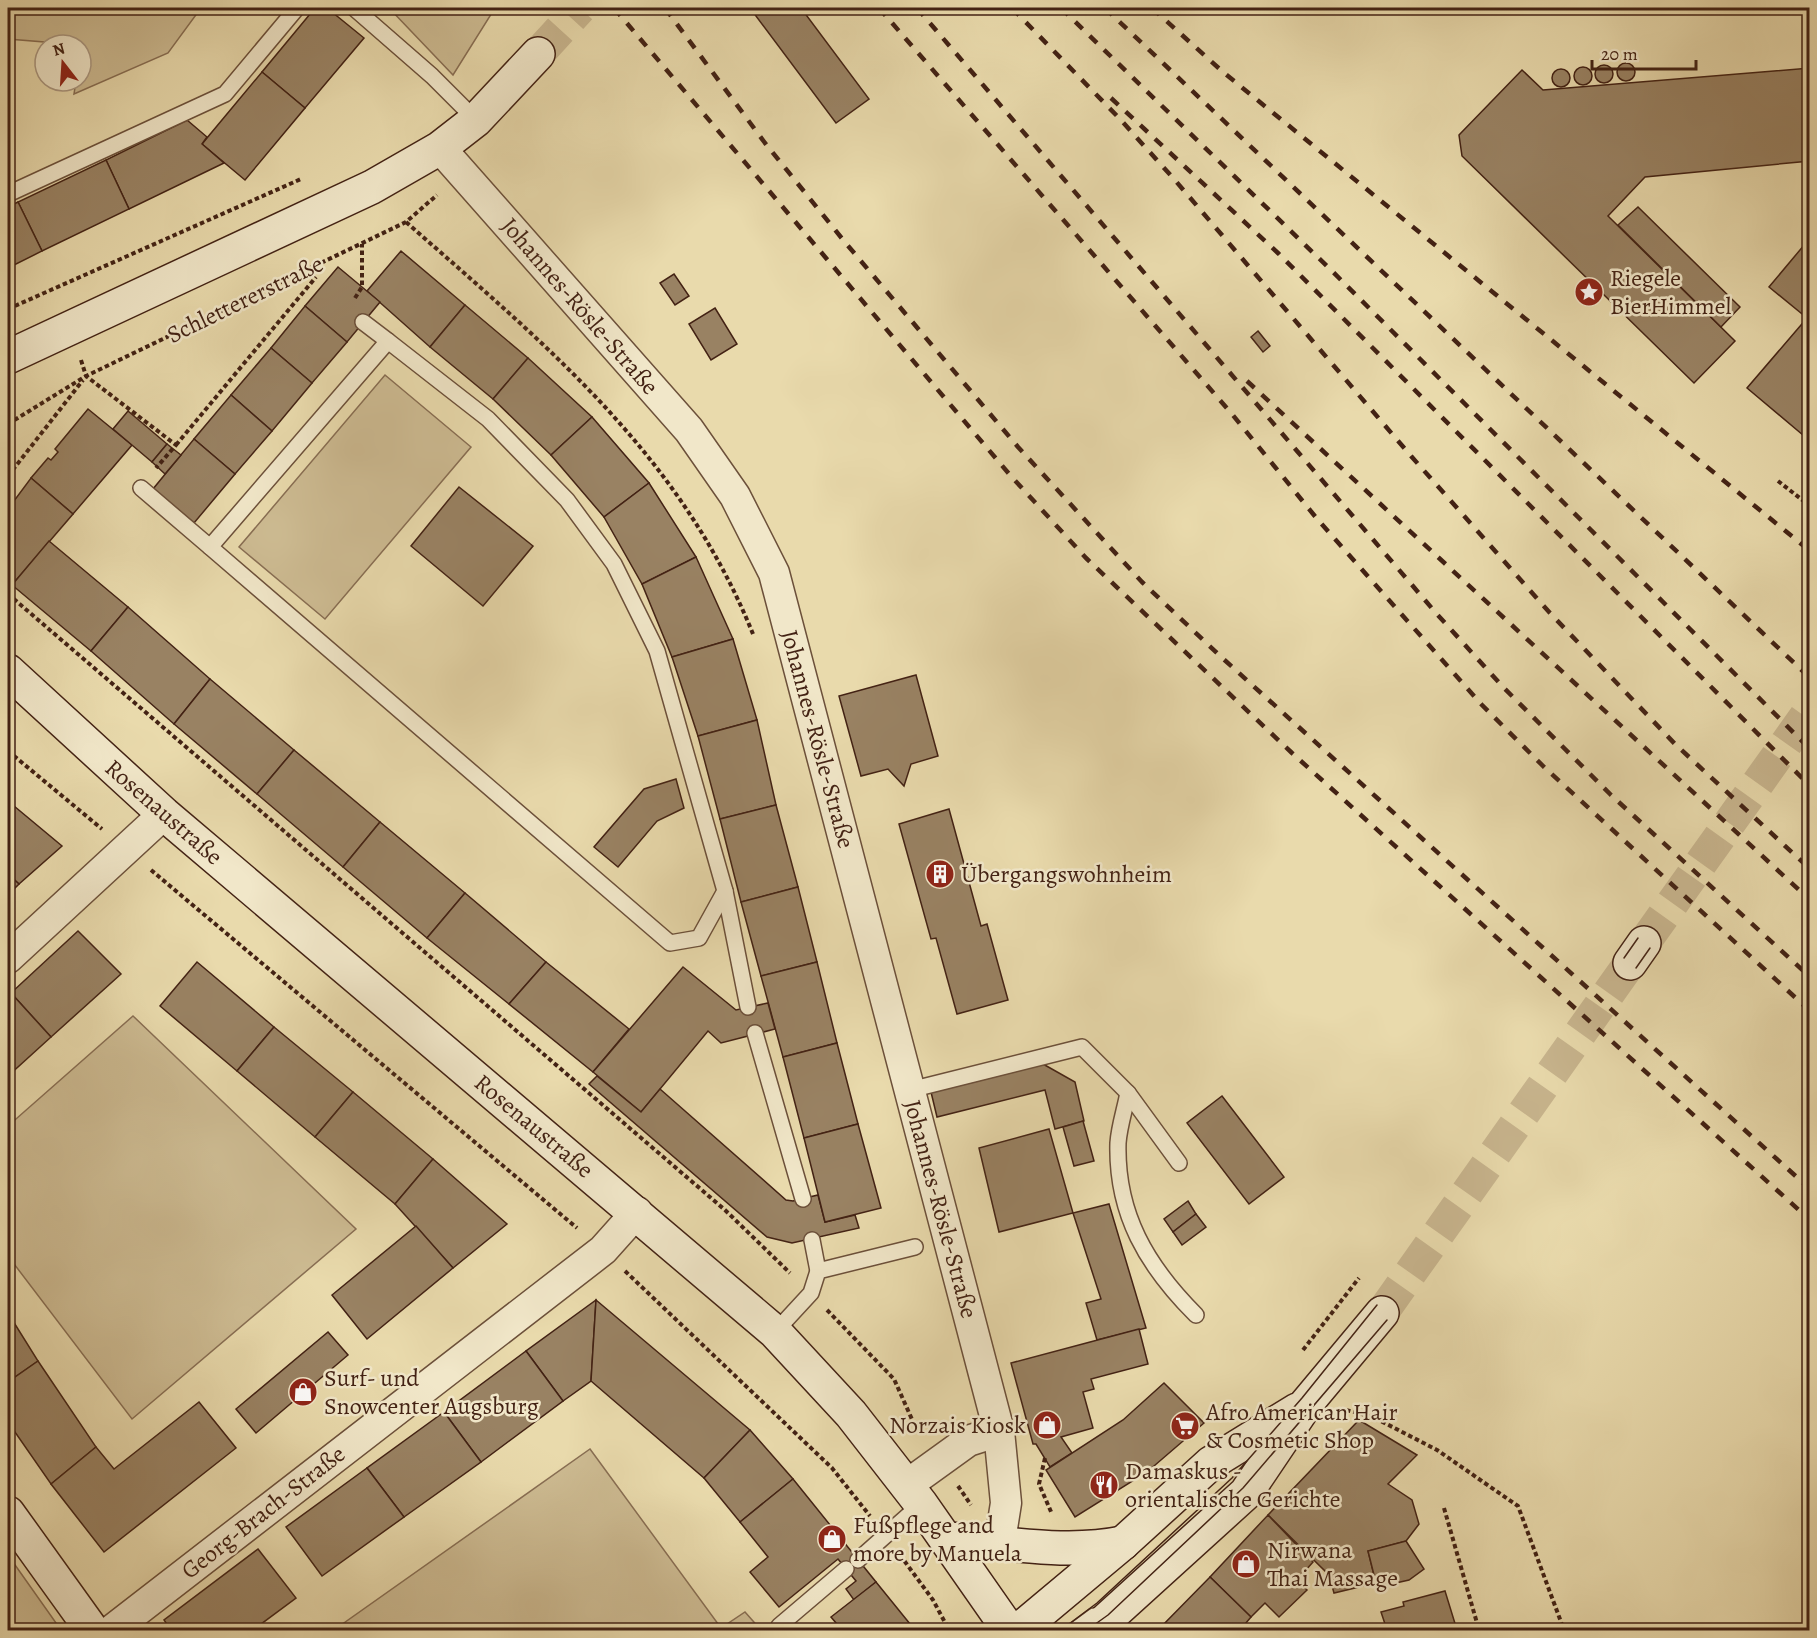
<svg xmlns="http://www.w3.org/2000/svg" width="1817" height="1638" viewBox="0 0 1817 1638" font-family="Alegreya,serif">
<style>
.green{fill:#cdbb92;stroke:#886e53;stroke-width:1.5}
.building{fill:#998263;stroke:#432214;stroke-width:1.5}
.lines{fill:none;stroke-linecap:round;stroke-linejoin:round}
.secondary-tunnel{stroke:#c8b58e;stroke-width:33;stroke-dasharray:33 16;stroke-linecap:butt}
.lane-casing{stroke:#6c503a;stroke-width:18}
.street-casing{stroke:#6c503a;stroke-width:33}
.secondary-casing{stroke:#432214;stroke-width:36}
.path{stroke:#432214;stroke-width:4;stroke-dasharray:4.5 3;stroke-linecap:butt}
.lane{stroke:#f1e7c9;stroke-width:15}
.street{stroke:#f1e7c9;stroke-width:30}
.secondary{stroke:#f1e7c9;stroke-width:33}
.tram{stroke:#432214;stroke-width:1.5}
.rail{stroke:#432214;stroke-width:4.5;stroke-dasharray:10 10;stroke-linecap:butt}
.labels{text-anchor:middle;stroke-width:5;stroke-linejoin:round;paint-order:stroke}
.poi-label{font-size:24px;fill:#432214;stroke:#f1e7c9;text-anchor:start}
.street-label{font-size:24px;fill:#432214;stroke:#f1e7c9}
</style>
<rect width="100%" height="100%" fill="#e9daac"/>
<filter id="stains"><feTurbulence type="fractalNoise" baseFrequency=".00333" numOctaves="4"/><feColorMatrix values="0 0 0 0 .2 0 0 0 0 .09 0 0 0 0 .02 0 0 0 .5 -.17"/></filter>
<radialGradient id="worn" r=".72"><stop offset=".6" stop-color="#630" stop-opacity="0"/><stop offset="1" stop-color="#630" stop-opacity=".3"/></radialGradient>
<g class="green">
<polygon points="8,8 201,8 168,53 74,94 76,81 81,81 81,45 8,39"/>
<polygon points="389,8 495,8 453,75"/>
<polygon points="385,375 471,447 325,619 239,547"/>
<polygon points="133,1016 356,1229 132,1419 8,1256 8,1126"/>
<polygon points="590,1449 721,1628 745,1612 761,1630 334,1630"/>
<polygon points="8,1555 61,1630 8,1630"/>
</g>
<g class="building">
<polygon points="315,8 327,8 364,38 305,108 262,72"/>
<polygon points="750,8 801,8 869,99 836,123"/>
<circle cx="1626" cy="72" r="9"/>
<circle cx="1604" cy="74" r="9"/>
<circle cx="1583" cy="76" r="9"/>
<polygon points="1810,68 1810,161 1645,177 1608,216 1735,341 1694,383 1462,156 1459,135 1522,70 1543,90"/>
<circle cx="1561" cy="78" r="9"/>
<polygon points="262,72 305,108 245,180 202,144"/>
<polygon points="187,120 207,137 202,144 224,163 129,209 106,160"/>
<polygon points="106,160 129,209 42,251 18,202"/>
<polygon points="18,202 42,251 8,268 8,207"/>
<polygon points="1638,207 1740,307 1721,327 1618,225"/>
<polygon points="1810,238 1810,441 1747,388 1807,318 1769,287"/>
<polygon points="401,251 465,305 430,347 367,291"/>
<polygon points="338,267 380,302 347,342 305,306"/>
<polygon points="674,274 689,296 675,305 660,283"/>
<polygon points="465,305 528,358 493,399 430,347"/>
<polygon points="305,306 347,342 312,383 271,348"/>
<polygon points="715,308 737,344 711,360 689,324"/>
<polygon points="1258,331 1270,346 1263,352 1251,337"/>
<polygon points="271,348 312,383 272,431 231,395"/>
<polygon points="528,358 592,417 551,455 493,399"/>
<polygon points="231,395 272,431 235,474 194,439"/>
<polygon points="88,409 132,445 73,514 31,478 48,458 51,460 58,452 55,449"/>
<polygon points="128,411 167,444 152,462 113,429"/>
<polygon points="592,417 649,483 604,517 551,455"/>
<polygon points="194,439 235,474 194,523 153,489"/>
<polygon points="167,444 181,455 165,474 152,462"/>
<polygon points="31,478 73,514 12,585 8,581 8,509"/>
<polygon points="649,483 696,557 642,584 604,517"/>
<polygon points="459,487 533,546 483,606 411,546"/>
<polygon points="49,541 128,607 91,651 12,585"/>
<polygon points="696,557 733,639 672,657 642,584"/>
<polygon points="128,607 210,679 174,724 91,651"/>
<polygon points="733,639 757,720 698,736 672,657"/>
<polygon points="916,675 938,756 911,764 904,786 888,769 861,776 839,696"/>
<polygon points="210,679 294,750 257,794 174,724"/>
<polygon points="757,720 776,805 720,819 698,736"/>
<polygon points="294,750 380,822 343,867 257,794"/>
<polygon points="676,779 684,808 657,821 618,867 594,847 644,789"/>
<polygon points="8,801 62,846 19,884 8,874"/>
<polygon points="776,805 798,887 741,902 720,819"/>
<polygon points="949,809 981,926 987,924 1008,1000 957,1014 936,938 931,939 899,824"/>
<polygon points="380,822 465,893 427,938 343,867"/>
<polygon points="8,874 19,884 8,895"/>
<polygon points="798,887 817,962 761,976 741,902"/>
<polygon points="465,893 546,962 509,1004 427,938"/>
<polygon points="78,931 121,974 51,1037 11,993"/>
<polygon points="197,962 274,1027 237,1071 160,1006"/>
<polygon points="546,962 629,1029 593,1072 509,1004"/>
<polygon points="817,962 837,1043 783,1057 761,976"/>
<polygon points="683,967 736,1010 768,1003 775,1029 721,1043 708,1031 641,1112 593,1072"/>
<polygon points="11,993 51,1037 8,1076 8,997"/>
<polygon points="274,1027 353,1092 315,1137 237,1071"/>
<polygon points="837,1043 858,1124 804,1138 783,1057"/>
<polygon points="1043,1064 1075,1082 1084,1121 1055,1129 1045,1090 937,1117 931,1092"/>
<polygon points="597,1076 641,1112 660,1089 786,1200 793,1201 818,1195 825,1222 855,1215 859,1228 792,1243 767,1237 589,1084"/>
<polygon points="353,1092 433,1159 395,1204 315,1137"/>
<polygon points="1222,1096 1284,1177 1249,1204 1187,1123"/>
<polygon points="1083,1121 1094,1161 1074,1166 1063,1127"/>
<polygon points="858,1124 881,1208 825,1222 804,1138"/>
<polygon points="1049,1129 1073,1213 999,1232 979,1148"/>
<polygon points="433,1159 507,1224 453,1268 395,1204"/>
<polygon points="1188,1201 1196,1214 1173,1232 1164,1219"/>
<polygon points="1109,1204 1146,1328 1097,1340 1086,1303 1101,1299 1073,1213"/>
<polygon points="1196,1214 1206,1227 1182,1245 1173,1232"/>
<polygon points="416,1226 453,1268 367,1339 332,1295"/>
<polygon points="596,1300 591,1381 563,1401 526,1351"/>
<polygon points="596,1300 750,1430 704,1478 591,1381"/>
<polygon points="8,1313 38,1361 8,1382"/>
<polygon points="1139,1329 1148,1364 1091,1379 1094,1389 1083,1392 1093,1428 1061,1437 1072,1453 1050,1467 1036,1444 1033,1444 1011,1363"/>
<polygon points="328,1332 348,1355 256,1433 236,1409"/>
<polygon points="526,1351 563,1401 481,1462 444,1412"/>
<polygon points="38,1361 96,1447 51,1484 8,1422 8,1382"/>
<polygon points="1164,1383 1204,1423 1147,1472 1075,1517 1046,1470 1123,1420"/>
<polygon points="199,1402 236,1448 104,1552 51,1484 96,1447 114,1469"/>
<polygon points="444,1412 481,1462 404,1517 367,1468"/>
<polygon points="1359,1420 1417,1455 1388,1484 1412,1500 1419,1524 1406,1541 1368,1551 1376,1583 1334,1593 1329,1575 1268,1515"/>
<polygon points="750,1430 793,1479 740,1522 704,1478"/>
<polygon points="367,1468 404,1517 322,1576 286,1527"/>
<polygon points="793,1479 876,1582 854,1600 846,1589 856,1581 838,1559 779,1607 750,1572 768,1557 740,1522"/>
<polygon points="1268,1515 1313,1562 1297,1580 1307,1590 1279,1617 1265,1603 1251,1617 1210,1577"/>
<polygon points="1406,1541 1424,1569 1409,1580 1387,1585 1376,1583 1368,1551"/>
<polygon points="258,1549 296,1598 253,1630 171,1630 164,1620"/>
<polygon points="1210,1577 1251,1617 1240,1630 1158,1630"/>
<polygon points="876,1582 906,1619 915,1630 842,1630 831,1617"/>
<polygon points="1445,1591 1457,1630 1387,1630 1381,1612 1404,1606 1403,1602"/>
</g>
<g class="lines">
<g class="secondary-tunnel">
<polyline points="538,54 580,8"/>
<polyline points="1644,943 1810,710"/>
<polyline points="1382,1313 1630,963"/>
</g>
<g class="lane-casing">
<g id="lane">
<polyline points="354,8 432,76 476,120"/>
<polyline points="8,194 225,94 297,8"/>
<polyline points="363,322 388,341"/>
<polygon points="388,341 488,419 567,500 614,564 657,651 725,891 699,938 670,943 210,547"/>
<polyline points="141,488 210,547"/>
<polyline points="725,891 748,1007"/>
<polyline points="755,1033 803,1199"/>
<polyline points="910,1090 1082,1047 1128,1093 1179,1163"/>
<path d="M1128,1093C1125,1109 1119,1127 1118,1143C1116,1214 1147,1266 1196,1315"/>
<polyline points="812,1240 818,1271"/>
<polyline points="775,1332 811,1293 818,1271 915,1247"/>
<polyline points="858,1560 921,1504"/>
<polyline points="779,1626 846,1569"/>
<polyline points="1075,1630 1094,1616"/>
</g>
</g>
<g class="street-casing">
<g id="street">
<polyline points="440,148 689,430 735,496 774,573 999,1431 1006,1503 1000,1541"/>
<polyline points="8,958 164,814"/>
<polyline points="907,1485 968,1441 999,1431"/>
<polyline points="112,1630 603,1250 637,1212"/>
</g>
</g>
<g class="secondary-casing">
<g id="secondary">
<polyline points="8,357 372,187 440,148 476,120 538,54"/>
<polyline points="8,671 164,814 775,1332 851,1414 921,1504 1009,1630"/>
<polyline points="1630,963 1644,943"/>
<polyline points="8,1513 92,1630"/>
<path d="M946,1539C1006,1542 1064,1555 1123,1543"/>
<polyline points="1019,1630 1123,1543 1211,1463 1297,1410"/>
<polyline points="1095,1630 1246,1493 1306,1404 1382,1313"/>
</g>
</g>
<g class="path">
<path d="M406,222C548,347 680,454 753,634"/>
<polyline points="355,298 362,287 362,244"/>
<polyline points="8,309 301,179"/>
<polyline points="81,360 86,376 176,445 156,468"/>
<polyline points="8,424 86,376 406,222 437,195"/>
<polyline points="176,445 316,277"/>
<polyline points="8,476 83,380"/>
<polyline points="1778,481 1810,506"/>
<polyline points="8,594 725,1210 790,1273"/>
<polyline points="8,751 102,829"/>
<polyline points="151,870 577,1228"/>
<polyline points="625,1271 832,1468 870,1516"/>
<polyline points="827,1310 894,1379 919,1435"/>
<polyline points="1303,1350 1359,1278"/>
<polyline points="1346,1410 1373,1417 1437,1450 1518,1506 1564,1630"/>
<polyline points="1045,1458 1039,1484 1052,1514"/>
<polyline points="958,1486 971,1505"/>
<polyline points="1444,1508 1479,1630"/>
<polyline points="900,1555 933,1600 949,1630"/>
</g>
<use href="#lane" class="lane"/>
<use href="#street" class="street"/>
<use href="#secondary" class="secondary"/>
<g class="tram">
<polyline points="1624,958 1638,938"/>
<polyline points="1636,968 1650,948"/>
<polyline points="1061,1630 1097,1603 1232,1478 1302,1398 1377,1305"/>
<polyline points="1087,1630 1108,1615 1243,1488 1387,1320"/>
</g>
<g class="rail">
<polyline points="614,8 1010,475 1086,558 1292,753 1810,1220"/>
<polyline points="665,8 765,143 844,241 1018,447 1142,582 1219,655 1810,1189"/>
<polyline points="879,8 1232,414 1318,520 1482,705 1544,767 1810,1011"/>
<polyline points="917,8 1436,613 1503,687 1611,795 1810,977"/>
<polyline points="1012,8 1119,118 1174,179 1411,456 1550,613 1675,744 1810,869"/>
<polyline points="1061,8 1333,272 1810,749"/>
<polyline points="1105,8 1810,678"/>
<polyline points="1152,8 1223,72 1810,551"/>
<polyline points="1111,98 1279,254 1810,786"/>
<polyline points="1247,381 1810,900"/>
</g>
</g>
<defs>
<g id="sight-disc" transform="scale(1.5)"><circle r="9.5" fill="#8f2418" stroke="#f1e7c9"/><path d="M0-6L1.8-2.2L6-1.7L2.9 1.2L3.7 5.4L0 3.3L-3.7 5.4L-2.9 1.2L-6-1.7L-1.8-2.2Z" fill="#fff"/></g>
<g id="building-disc" transform="scale(1.5)"><circle r="9.5" fill="#8f2418" stroke="#f1e7c9"/><path d="M-4-6H4V6H1V3H-1V6H-4ZM-2.5-4.3h1.7v1.8h-1.7ZM.8-4.3h1.7v1.8H.8ZM-2.5-1h1.7V.8h-1.7ZM.8-1h1.7V.8H.8Z" fill="#fff"/></g>
<g id="shop-disc" transform="scale(1.5)"><circle r="9.5" fill="#8f2418" stroke="#f1e7c9"/><path d="M-5-2.5h2.3a2.7 3.5 0 0 1 5.4 0H5L5.5 6h-11ZM-1.5-2.5h3a1.5 2.3 0 0 0-3 0Z" fill="#fff"/></g>
<g id="supermarket-disc" transform="scale(1.5)"><circle r="9.5" fill="#8f2418" stroke="#f1e7c9"/><path d="M-6-5.5h2.5l.6 2H6L4.5 2H-2.5L-4.4-4H-6ZM-1.5 3.2a1.3 1.3 0 1 0 .1 0ZM3 3.2a1.3 1.3 0 1 0 .1 0Z" fill="#fff"/></g>
<g id="restaurant-disc" transform="scale(1.5)"><circle r="9.5" fill="#8f2418" stroke="#f1e7c9"/><path d="M-5-6h1v4h1v-4h1v4h1v-4h1v5L-1.5 .5V6h-2V.5L-5-1ZM5-6V6H3V1.5H1.5Q1.5-4 5-6Z" fill="#fff"/></g>
</defs>
<g fill-rule="evenodd">
<use href="#sight-disc" x="1589" y="292"/>
<use href="#building-disc" x="940" y="874"/>
<use href="#shop-disc" x="303" y="1392"/>
<use href="#shop-disc" x="1047" y="1425"/>
<use href="#supermarket-disc" x="1185" y="1426"/>
<use href="#restaurant-disc" x="1104" y="1485"/>
<use href="#shop-disc" x="832" y="1539"/>
<use href="#shop-disc" x="1246" y="1564"/>
</g>
<g class="labels">
<g class="poi-label">
<text x="1610" y="286">Riegele<tspan x="1610" dy="28">BierHimmel</tspan></text>
<text x="961" y="882">Übergangswohnheim</text>
<text x="324" y="1386">Surf- und<tspan x="324" dy="28">Snowcenter Augsburg</tspan></text>
<text x="1206" y="1420">Afro American Hair<tspan x="1206" dy="28">&amp; Cosmetic Shop</tspan></text>
<text x="1026" y="1433" text-anchor="end">Norzais Kiosk</text>
<text x="1125" y="1479">Damaskus -<tspan x="1125" dy="28">orientalische Gerichte</tspan></text>
<text x="853" y="1533">Fußpflege and<tspan x="853" dy="28">more by Manuela</tspan></text>
<text x="1267" y="1558">Nirwana<tspan x="1267" dy="28">Thai Massage</tspan></text>
</g>
<g class="street-label">
<text transform="translate(245 299) rotate(-26)" y="8">Schlettererstraße</text>
<text transform="translate(580 306) rotate(49)" y="8">Johannes-Rösle-Straße</text>
<text transform="translate(818 739) rotate(75)" y="8">Johannes-Rösle-Straße</text>
<text transform="translate(164 812) rotate(41)" y="8">Rosenaustraße</text>
<text transform="translate(534 1126) rotate(40)" y="8">Rosenaustraße</text>
<text transform="translate(941 1209) rotate(75)" y="8">Johannes-Rösle-Straße</text>
<text transform="translate(263 1512) rotate(-38)" y="8">Georg-Brach-Straße</text>
</g>
</g>
<rect width="1817" height="1638" fill="none" stroke="#e9daac" stroke-width="30"/>
<rect x="9" y="9" width="1799" height="1620" fill="none" stroke="#432214" stroke-width="3"/>
<rect x="15" y="15" width="1787" height="1608" fill="none" stroke="#432214" stroke-width="1.5"/>
<g transform="translate(63 63) rotate(343)"><circle r="28" fill="#f1e7c9" stroke="#ab9881" stroke-width="1.5"/>
<path d="M0-4.5L10 22L0 15L-10 22Z" fill="#8f2418"/>
<text y="-9" font-size="16" font-weight="bold" text-anchor="middle" fill="#432214">N</text>
</g>
<path d="M1592 60v9h104v-9" fill="none" stroke="#432214" stroke-width="3"/>
<text x="1601" y="60" font-size="18" fill="#432214" stroke="#f1e7c9" stroke-width="4.5" paint-order="stroke">20 m</text>
<rect width="100%" height="100%" filter="url(#stains)"/>
<rect width="100%" height="100%" fill="url(#worn)"/>
</svg>
